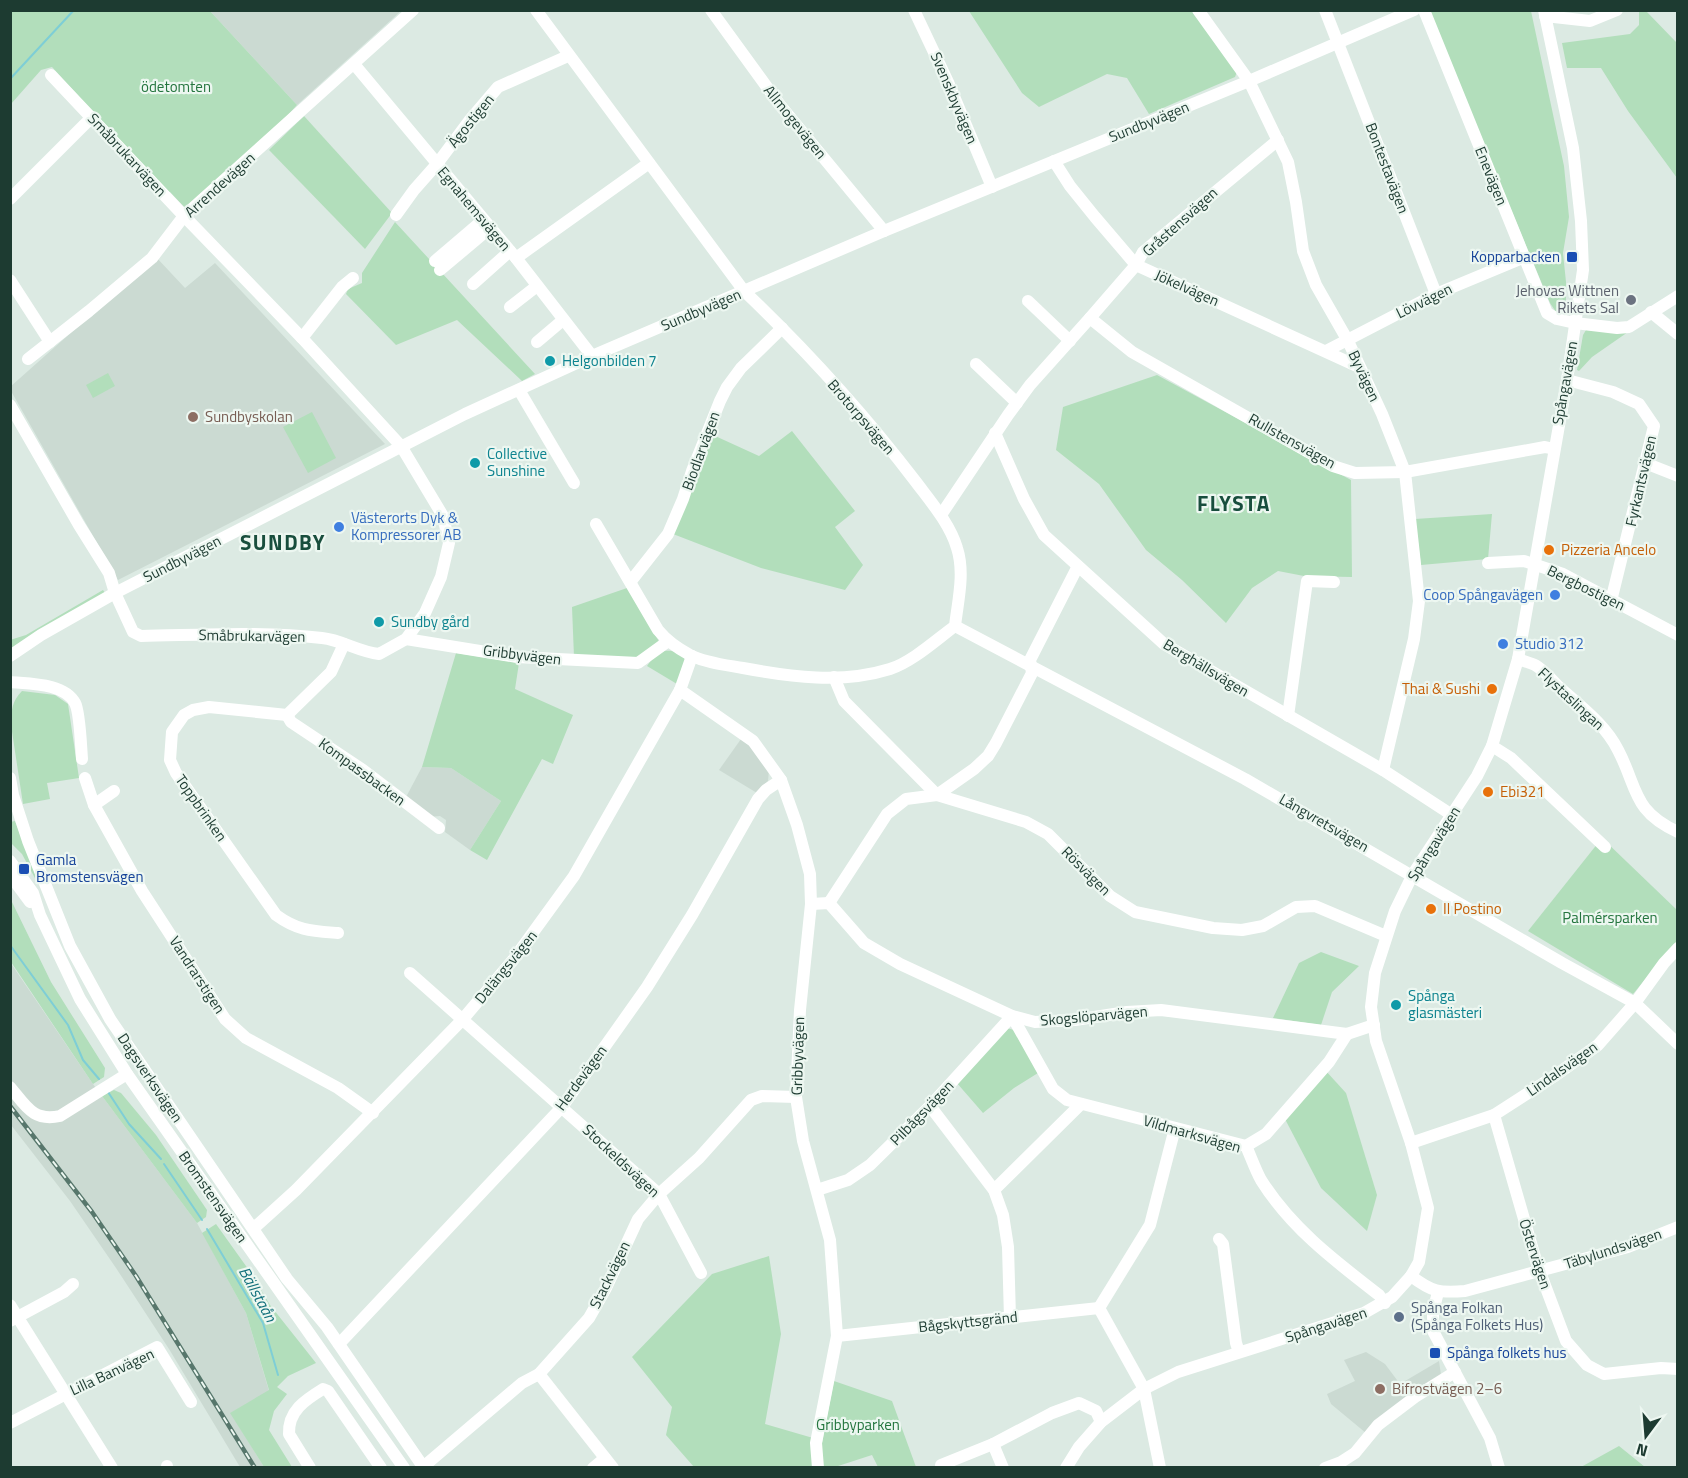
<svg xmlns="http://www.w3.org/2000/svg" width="1688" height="1478" viewBox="0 0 1688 1478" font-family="'Titillium Web',sans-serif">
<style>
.built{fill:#cbdad2}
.green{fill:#b2debb}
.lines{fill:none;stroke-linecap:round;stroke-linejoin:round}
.stream{stroke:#7eced6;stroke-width:2}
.minor{stroke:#fff;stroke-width:12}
.rail-casing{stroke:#57776c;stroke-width:4.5}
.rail{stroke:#edf7f1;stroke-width:2;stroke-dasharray:7;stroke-linecap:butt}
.transit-dot{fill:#1a4fb4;stroke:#edf7f1;stroke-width:2}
.worship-dot{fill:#6b7280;stroke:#edf7f1;stroke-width:2}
.culture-dot{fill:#0f9aa8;stroke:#edf7f1;stroke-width:2}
.education-dot{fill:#8d6e63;stroke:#edf7f1;stroke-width:2}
.shop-dot{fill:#3f7fe0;stroke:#edf7f1;stroke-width:2}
.food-dot{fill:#e8710a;stroke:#edf7f1;stroke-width:2}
.service-dot{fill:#5c6f8a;stroke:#edf7f1;stroke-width:2}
.labels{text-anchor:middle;stroke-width:4.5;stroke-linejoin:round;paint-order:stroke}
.park-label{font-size:15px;fill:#24753e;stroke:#edf7f1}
.street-label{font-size:15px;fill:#1d3b31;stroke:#edf7f1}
.transit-label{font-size:15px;fill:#164399;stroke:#edf7f1;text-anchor:start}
.worship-label{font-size:15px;fill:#5b616d;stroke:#edf7f1;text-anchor:end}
.culture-label{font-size:15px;fill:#0d838f;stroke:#edf7f1;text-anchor:start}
.education-label{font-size:15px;fill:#785e54;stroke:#edf7f1;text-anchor:start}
.shop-label{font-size:15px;fill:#366cbe;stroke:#edf7f1;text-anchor:start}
.food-label{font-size:15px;fill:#c56008;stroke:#edf7f1;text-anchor:start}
.service-label{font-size:15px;fill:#4e5e75;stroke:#edf7f1;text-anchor:start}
.water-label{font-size:16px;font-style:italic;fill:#12707b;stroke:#edf7f1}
.district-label{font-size:21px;font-weight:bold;letter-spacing:1.5px;fill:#184e3d;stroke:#edf7f1}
</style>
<rect width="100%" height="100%" fill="#dceae3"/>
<g class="built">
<polygon points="210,11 401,11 297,105"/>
<polygon points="156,257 185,288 215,263 385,444 118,580 11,391 10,387"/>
<polygon points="741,739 754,749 769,770 768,781 757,793 719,770"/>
<polygon points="422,767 451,768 501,801 470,850 445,832 446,820 440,816 429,817 405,799"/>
<polygon points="10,962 93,1084 197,1223 246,1313 269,1391 231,1413 264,1467 240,1467 169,1349 116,1268 70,1201 11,1125"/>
<polygon points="1366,1352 1385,1364 1400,1384 1439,1361 1441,1375 1366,1433 1331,1404 1327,1394 1355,1381 1344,1360"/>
</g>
<g class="green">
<polygon points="10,11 210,11 297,105 245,162 189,212 170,192 166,192 52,67 41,70 11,104"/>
<polygon points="969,11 1195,11 1238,69 1235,77 1149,114 1127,78 1107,74 1039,107 1022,93"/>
<polygon points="1431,11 1531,11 1564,166 1569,217 1563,253 1566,282 1566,306 1556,312 1550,303 1431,18"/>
<polygon points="1646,11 1677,43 1677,178 1628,111 1601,68 1567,68 1562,43 1630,34 1639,25 1639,11"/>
<polygon points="304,116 392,213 365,249 269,150"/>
<polygon points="395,222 535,374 522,381 457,320 396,345 346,294 348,289 362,283 362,273"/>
<polygon points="1586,330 1628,332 1592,357 1579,371 1577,370 1583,335"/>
<polygon points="108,373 115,386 93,398 86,385"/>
<polygon points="1157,375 1351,480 1352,577 1304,576 1278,571 1252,588 1226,623 1182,580 1146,550 1099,484 1056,450 1063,407"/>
<polygon points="312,412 336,458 308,473 283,427"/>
<polygon points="792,431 855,511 835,527 863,565 845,590 761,568 673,534 713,435 759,456"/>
<polygon points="1492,514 1488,559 1421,565 1415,519"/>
<polygon points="627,588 660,643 637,658 574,657 572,607"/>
<polygon points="103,590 105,593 11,651 10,640 26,635"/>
<path d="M664,651C672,650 680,652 685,659L677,684L647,666L652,659Z"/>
<polygon points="456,653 519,663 515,689 573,715 553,764 542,759 487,860 470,850 501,801 451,768 422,767"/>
<path d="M22,691L55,695L68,704L79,778L47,783L50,799L23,804L11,725C11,710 12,701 22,691Z"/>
<polygon points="15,821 38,880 37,882 22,854 11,843 10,822"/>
<polygon points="1602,838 1677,910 1677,941 1633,994 1528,931"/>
<polygon points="11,900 51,982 105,1068 104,1077 93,1084 11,962"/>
<polygon points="1321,952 1359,966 1332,992 1321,1025 1273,1018 1299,963"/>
<polygon points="1007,1028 1014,1030 1038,1073 1014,1088 983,1113 956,1082"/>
<polygon points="1325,1070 1346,1093 1377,1195 1367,1231 1321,1188 1285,1119"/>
<polygon points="114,1090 121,1093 156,1135 207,1210 206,1217 197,1223 102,1096"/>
<polygon points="216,1224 251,1273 270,1305 316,1363 288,1376 277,1387 287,1394 274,1411 269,1430 292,1467 264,1467 230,1413 269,1390 246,1313 202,1233"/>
<polygon points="769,1256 781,1334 765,1424 813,1438 814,1467 694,1467 666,1435 672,1407 632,1357 712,1274"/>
<polygon points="834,1381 892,1401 916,1467 878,1467 872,1455 835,1467 823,1467 821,1448"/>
<polygon points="1619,1446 1645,1467 1581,1467"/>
</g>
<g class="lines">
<g class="stream">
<polyline points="10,79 74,10"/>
<polyline points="10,945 68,1025 83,1060 99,1079"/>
<polyline points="108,1092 129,1124 161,1159"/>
<polyline points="164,1164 202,1220"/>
<polyline points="207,1229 263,1323 278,1375"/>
</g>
<g class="minor">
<path d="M536,10L744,291C806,350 864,414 916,482C931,502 950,524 957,548C965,573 958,600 955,626C936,640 912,662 890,669C842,684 791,677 743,668C726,665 706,663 690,655C677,648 667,641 658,630L596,524"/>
<polyline points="711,10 780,105 884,231"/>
<polyline points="914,10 948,82 992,187"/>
<polyline points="1198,10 1249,81 1288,162 1296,202 1303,251 1316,285 1348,341 1382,414 1405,472 1419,601 1414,639 1383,770"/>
<polyline points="1325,10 1436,294"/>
<polyline points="1424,10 1547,313 1557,319 1575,323 1617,328 1629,327 1678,296"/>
<polyline points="1545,16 1590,21 1617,10"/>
<polyline points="354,64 516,258 592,356"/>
<polyline points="1054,161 1070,186 1095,217 1136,265 1359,367"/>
<polyline points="10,199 92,117"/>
<polyline points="396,215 414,190 437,164 469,121 498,87 568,56"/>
<polyline points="516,258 649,163"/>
<polyline points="435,261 483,220"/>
<polyline points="440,270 490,228"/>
<polyline points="10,280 50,342"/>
<polyline points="473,284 510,251"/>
<polyline points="1028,301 1070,341"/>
<polyline points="510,307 537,286"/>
<polyline points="1651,312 1678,334"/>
<polyline points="1090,318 1132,352 1333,466 1355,473 1405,472 1545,447 1554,449"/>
<polyline points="302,338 342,287 353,278"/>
<polyline points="537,342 563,320"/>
<polyline points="1326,351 1436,294 1525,257"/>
<polyline points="28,359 89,311 152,258 184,216 413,10"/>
<polyline points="976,364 1017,403"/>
<polyline points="1567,380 1613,392 1639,404 1654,426 1611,601"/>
<polyline points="519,390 574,483"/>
<path d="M10,405L79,525L109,573L115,593L133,632L141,636C201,635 262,631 322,638C342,640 359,652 379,654L406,639L425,613L441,577L449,543L443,516L401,446L302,338L184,216L51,75"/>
<polyline points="995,433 1024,499 1044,535 1164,644 1383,770 1452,815"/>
<polyline points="1645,463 1678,476"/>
<polyline points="941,515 1008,415 1030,385 1090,318 1136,265 1143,252 1278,140"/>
<polyline points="1488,563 1524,561 1563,574 1678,635"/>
<polyline points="631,581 668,534 683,499 692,471 720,401 727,387 741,368 782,328"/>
<polyline points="955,626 1245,779 1562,963 1635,1003 1678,1044"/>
<polyline points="406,639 517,657 638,663 667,642"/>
<polyline points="10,656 41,635 115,593 465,414 592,356 884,231 1249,81 1414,10"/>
<path d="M1518,659C1524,661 1530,663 1535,665C1544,670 1552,680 1559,687C1580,706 1605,724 1618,750C1638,788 1632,811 1678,832"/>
<polyline points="834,677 844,701 937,795 1026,822 1048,834 1110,896 1135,912 1213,928 1242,930 1263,926 1296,907 1315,906 1386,936"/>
<path d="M10,682C30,684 64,683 75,703C80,712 81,747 82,759"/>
<polyline points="680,690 753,741 781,780 797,825 810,874 811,904 800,1010 796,1097 803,1141 830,1240 837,1336 816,1443 818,1468"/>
<polyline points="287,715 291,722 363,770 439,828"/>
<polyline points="1288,716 1307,581 1334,582"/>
<polyline points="1492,746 1511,758 1605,847"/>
<polyline points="10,778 13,795 28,841 70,946 110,1019 287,1279 327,1327 424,1468"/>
<polyline points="85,778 94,805 142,891 225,1019 246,1038 338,1088 373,1113"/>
<polyline points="94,805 114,791"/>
<polyline points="10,861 33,893 40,915 80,999 127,1074 404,1468"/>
<polyline points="10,875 30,902"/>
<polyline points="829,903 887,814 906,799 937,795 974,769 988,756 996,743 1032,673 1030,660 1078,566"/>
<polyline points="811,904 829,903 864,943 900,964 1012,1016 1035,1022 1075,1020 1127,1012 1161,1010 1347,1034 1374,1025"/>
<path d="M338,933C312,931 298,931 276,915L176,773L170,760L172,732L184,715L193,710L209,707L287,715L331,672L344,644"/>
<polyline points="410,973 659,1194 701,1273"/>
<path d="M10,1087C26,1106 33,1122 60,1116L127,1074"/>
<polyline points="930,1106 994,1190 1003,1215 1008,1247 1010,1318"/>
<polyline points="1494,1115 1537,1264 1566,1341 1587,1365 1604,1374 1661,1368 1678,1369"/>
<polyline points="1411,1143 1494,1115 1553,1077 1598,1045 1635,1003 1664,963 1678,948"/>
<path d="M1246,1146C1251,1157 1255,1169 1261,1180C1291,1228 1335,1261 1379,1295L1385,1303"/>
<polyline points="1246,1146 1266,1134 1329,1062 1347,1034"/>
<polyline points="817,1190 848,1180 870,1165 930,1106 1012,1016 1053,1089 1067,1100 1246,1146"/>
<polyline points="994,1190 1081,1104"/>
<polyline points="254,1228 296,1190 463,1019 513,960 574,876 680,690 692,656"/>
<polyline points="1219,1239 1223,1244 1236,1343 1239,1352"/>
<path d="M1411,1276C1432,1292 1439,1293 1465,1291L1628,1247L1678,1227"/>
<polyline points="1438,1292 1433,1312 1433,1331 1490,1438 1499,1468"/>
<polyline points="10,1305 112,1468"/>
<polyline points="1099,1308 1150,1225 1175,1128"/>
<polyline points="1099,1308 1144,1389 1160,1468"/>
<polyline points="10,1321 64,1292 73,1284"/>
<polyline points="837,1336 1099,1308"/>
<polyline points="339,1344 562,1107 647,987 692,915 758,799 766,790 781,780"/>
<polyline points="539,1374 613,1468"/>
<polyline points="10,1423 157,1347 191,1402"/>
<polyline points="941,1465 993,1444"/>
<polyline points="167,1466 167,1468"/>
<polyline points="423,1467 522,1383 539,1374 589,1318 606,1288 638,1219 659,1194 699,1158 751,1100 762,1096 796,1097"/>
<path d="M310,1468L289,1434C288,1411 305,1400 323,1389L328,1391L381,1468"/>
<polyline points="593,1468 605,1458"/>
<polyline points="1003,1468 993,1444 1052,1413 1079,1403 1096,1411 1101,1422"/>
<polyline points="1066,1468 1079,1447 1101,1422 1144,1389 1178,1372 1364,1313 1392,1297 1411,1276 1419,1262 1428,1208 1411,1143 1376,1041 1371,1007 1375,973 1395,911 1413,874 1477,776 1492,746 1518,659 1567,380 1583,270 1581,221 1573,148 1544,10"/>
<polyline points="1325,1468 1341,1462 1355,1453 1378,1425 1415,1397 1455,1372"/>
</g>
<g class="rail-casing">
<polyline id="rail" points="10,1106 92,1212 136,1276 255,1468"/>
</g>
<use href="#rail" class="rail"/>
</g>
<g class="transit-dot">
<rect x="1566" y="251" width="12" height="12" rx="3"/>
<rect x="18" y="863" width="12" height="12" rx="3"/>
<rect x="1429" y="1347" width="12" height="12" rx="3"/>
</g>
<circle class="worship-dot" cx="1631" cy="300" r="6"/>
<g class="culture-dot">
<circle cx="550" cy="361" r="6"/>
<circle cx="475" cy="463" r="6"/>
<circle cx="379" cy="622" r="6"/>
<circle cx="1396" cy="1005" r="6"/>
</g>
<g class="education-dot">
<circle cx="193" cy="417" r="6"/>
<circle cx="1380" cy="1389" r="6"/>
</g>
<g class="shop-dot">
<circle cx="339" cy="527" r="6"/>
<circle cx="1555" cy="595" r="6"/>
<circle cx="1503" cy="644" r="6"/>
</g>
<g class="food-dot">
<circle cx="1549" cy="550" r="6"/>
<circle cx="1492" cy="689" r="6"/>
<circle cx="1488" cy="792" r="6"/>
<circle cx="1431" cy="909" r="6"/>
</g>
<circle class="service-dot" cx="1399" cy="1317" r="6"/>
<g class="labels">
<g class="park-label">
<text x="176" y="92">ödetomten</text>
<text x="1610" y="923">Palmérsparken</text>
<text x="858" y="1430">Gribbyparken</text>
</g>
<g class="street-label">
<text transform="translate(954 98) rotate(67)" y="5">Svenskbyvägen</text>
<text transform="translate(471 121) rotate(-51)" y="5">Ägostigen</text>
<text transform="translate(795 122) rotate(51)" y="5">Allmogevägen</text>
<text transform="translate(1149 122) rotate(-22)" y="5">Sundbyvägen</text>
<text transform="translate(127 155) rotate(47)" y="5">Småbrukarvägen</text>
<text transform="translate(1387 168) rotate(69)" y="5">Bontestavägen</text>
<text transform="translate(1491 176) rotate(68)" y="5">Enevägen</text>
<text transform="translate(220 185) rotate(-42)" y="5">Arrendevägen</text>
<text transform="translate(474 209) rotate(50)" y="5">Egnahemsvägen</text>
<text transform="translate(1180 222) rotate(-42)" y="5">Gråstensvägen</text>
<text transform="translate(1187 288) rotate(24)" y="5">Jökelvägen</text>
<text transform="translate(1424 301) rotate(-26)" y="5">Lövvägen</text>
<text transform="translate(701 310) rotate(-23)" y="5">Sundbyvägen</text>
<text transform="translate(1364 376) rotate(65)" y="5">Byvägen</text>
<text transform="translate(1565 383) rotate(-80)" y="5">Spångavägen</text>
<text transform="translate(861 417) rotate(49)" y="5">Brotorpsvägen</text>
<text transform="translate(1292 441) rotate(29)" y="5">Rullstensvägen</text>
<text transform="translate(701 451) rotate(-70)" y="5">Biodlarvägen</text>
<text transform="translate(1641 481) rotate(-77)" y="5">Fyrkantsvägen</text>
<text transform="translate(182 559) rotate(-27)" y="5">Sundbyvägen</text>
<text transform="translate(1586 588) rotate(26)" y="5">Bergbostigen</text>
<text transform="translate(252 636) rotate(1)" y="5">Småbrukarvägen</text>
<text transform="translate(522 655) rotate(7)" y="5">Gribbyvägen</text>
<text transform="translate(1206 668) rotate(31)" y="5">Berghällsvägen</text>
<text transform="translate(1571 699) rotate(43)" y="5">Flystaslingan</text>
<text transform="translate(362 772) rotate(36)" y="5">Kompassbacken</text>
<text transform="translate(201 808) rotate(55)" y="5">Toppbrinken</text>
<text transform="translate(1324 823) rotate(30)" y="5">Långvretsvägen</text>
<text transform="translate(1434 844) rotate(-58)" y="5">Spångavägen</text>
<text transform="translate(1086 871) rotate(45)" y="5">Rösvägen</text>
<text transform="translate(506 967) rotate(-51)" y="5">Dalängsvägen</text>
<text transform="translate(197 975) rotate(57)" y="5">Vandrarstigen</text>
<text transform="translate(1094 1016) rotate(-5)" y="5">Skogslöparvägen</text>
<text transform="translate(798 1056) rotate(-88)" y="5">Gribbyvägen</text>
<text transform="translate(1562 1069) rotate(-35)" y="5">Lindalsvägen</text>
<text transform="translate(150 1078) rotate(56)" y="5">Dagsverksvägen</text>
<text transform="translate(581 1078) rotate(-54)" y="5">Herdevägen</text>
<text transform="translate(922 1113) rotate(-46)" y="5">Pilbågsvägen</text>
<text transform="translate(1192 1134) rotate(16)" y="5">Vildmarksvägen</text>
<text transform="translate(621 1161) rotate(43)" y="5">Stockeldsvägen</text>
<text transform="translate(213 1197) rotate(55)" y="5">Bromstensvägen</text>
<text transform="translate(1613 1249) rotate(-18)" y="5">Täbylundsvägen</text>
<text transform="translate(1535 1254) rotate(72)" y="5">Östervägen</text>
<text transform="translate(610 1275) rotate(-64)" y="5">Stackvägen</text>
<text transform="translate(968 1322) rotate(-6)" y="5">Bågskyttsgränd</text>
<text transform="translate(1326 1325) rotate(-18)" y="5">Spångavägen</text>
<text transform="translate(112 1372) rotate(-25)" y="5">Lilla Banvägen</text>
</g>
<g class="transit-label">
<text x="1560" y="262" text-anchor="end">Kopparbacken</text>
<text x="36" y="865">Gamla<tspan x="36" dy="17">Bromstensvägen</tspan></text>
<text x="1447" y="1358">Spånga folkets hus</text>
</g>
<g class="worship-label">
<text x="1619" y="296">Jehovas Wittnen<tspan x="1619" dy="17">Rikets Sal</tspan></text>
</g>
<g class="culture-label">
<text x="562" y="366">Helgonbilden 7</text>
<text x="487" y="459">Collective<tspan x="487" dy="17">Sunshine</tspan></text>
<text x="391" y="627">Sundby gård</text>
<text x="1408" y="1001">Spånga<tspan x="1408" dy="17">glasmästeri</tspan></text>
</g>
<g class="education-label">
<text x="205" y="422">Sundbyskolan</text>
<text x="1392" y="1394">Bifrostvägen 2–6</text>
</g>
<g class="shop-label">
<text x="351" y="523">Västerorts Dyk &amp;<tspan x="351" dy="17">Kompressorer AB</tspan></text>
<text x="1543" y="600" text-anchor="end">Coop Spångavägen</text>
<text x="1515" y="649">Studio 312</text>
</g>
<g class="food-label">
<text x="1561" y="555">Pizzeria Ancelo</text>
<text x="1480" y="694" text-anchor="end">Thai &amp; Sushi</text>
<text x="1500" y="797">Ebi321</text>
<text x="1443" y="914">Il Postino</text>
</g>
<g class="service-label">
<text x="1411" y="1313">Spånga Folkan<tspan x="1411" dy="17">(Spånga Folkets Hus)</tspan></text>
</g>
<g class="water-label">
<text transform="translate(258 1294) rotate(61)" y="6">Bällstaån</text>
</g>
<g class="district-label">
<text x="1234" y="511">FLYSTA</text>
<text x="283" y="550">SUNDBY</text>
</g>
</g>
<rect width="1688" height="1478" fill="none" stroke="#1d3b31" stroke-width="24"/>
<g transform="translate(1646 1436) rotate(196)" stroke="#edf7f1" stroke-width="4.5" paint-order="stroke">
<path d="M0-4.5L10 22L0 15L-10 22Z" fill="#1d3b31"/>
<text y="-9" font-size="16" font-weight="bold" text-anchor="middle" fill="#1d3b31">N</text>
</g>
</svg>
